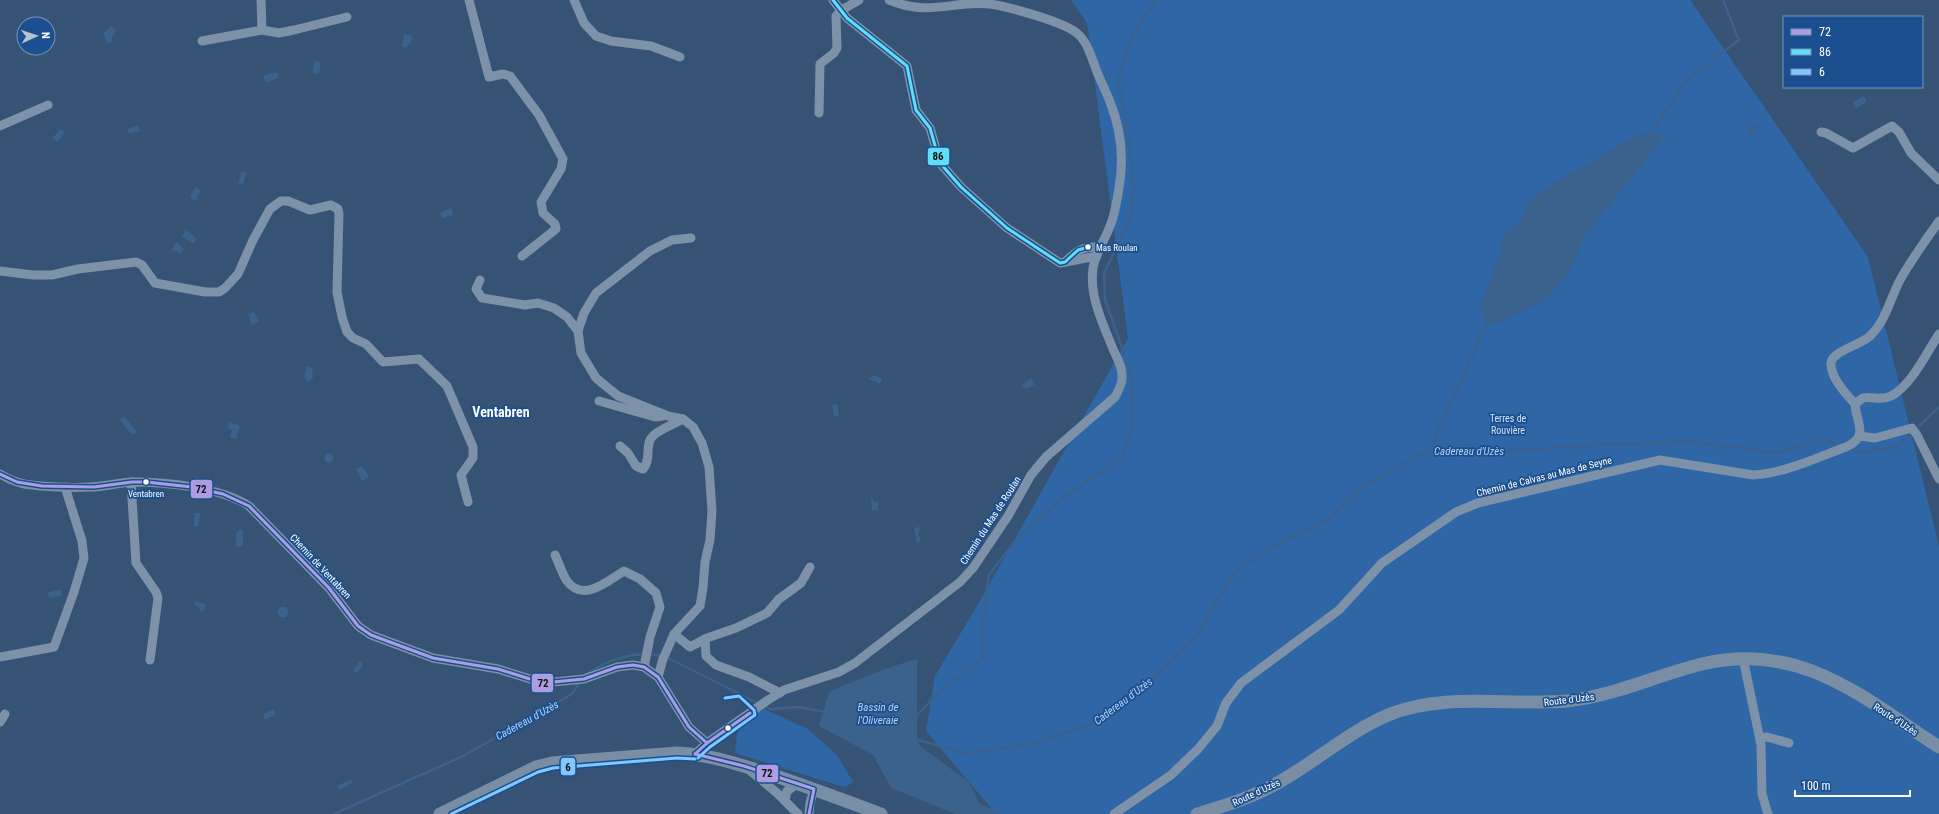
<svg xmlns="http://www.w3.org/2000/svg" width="1939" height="814" viewBox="0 0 1939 814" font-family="'Roboto Condensed',sans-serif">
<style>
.green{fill:#2f66a5}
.water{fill:#3b618d}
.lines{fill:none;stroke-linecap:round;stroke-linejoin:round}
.stream{stroke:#3b618d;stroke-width:2.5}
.street{stroke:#7d92a8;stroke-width:9}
.secondary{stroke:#798da4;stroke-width:13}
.bus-1-casing{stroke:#1b4f8f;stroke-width:6}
.bus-2-casing{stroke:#1b4f8f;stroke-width:6}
.bus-3-casing{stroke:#1b4f8f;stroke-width:6}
.bus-1{stroke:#ac9de2;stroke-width:3}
.bus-2{stroke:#60ddf8;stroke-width:3}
.bus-3{stroke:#80c8ff;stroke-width:3}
.bus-dot{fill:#fff;stroke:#1b4f8f;stroke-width:1.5}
.labels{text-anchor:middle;stroke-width:3.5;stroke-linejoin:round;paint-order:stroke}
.bus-label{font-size:9px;fill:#fff;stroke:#1b4f8f;text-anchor:start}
.park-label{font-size:10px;fill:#cfe3fa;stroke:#1b4f8f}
.street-label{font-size:10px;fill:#fff;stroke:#1b4f8f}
.water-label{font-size:11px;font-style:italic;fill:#b5d3f5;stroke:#1b4f8f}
.district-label{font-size:14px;font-weight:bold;fill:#fff;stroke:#1b4f8f}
.line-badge{stroke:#1b4f8f;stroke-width:1.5}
.pale-badge-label{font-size:11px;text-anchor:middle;font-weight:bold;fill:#111}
</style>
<rect width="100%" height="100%" fill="#365274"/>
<g class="green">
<polygon points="1071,0 1690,0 1868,257 1939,546 1939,814 996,814 926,731 935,676 981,599 1128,338 1087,23"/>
<polygon points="762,708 808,729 837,755 853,782 846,787 837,785 735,753 738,724"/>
</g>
<g class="water">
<polygon points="111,26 116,31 112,37 112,42 107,43 103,33"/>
<polygon points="404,34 410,35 413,38 406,49 402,46"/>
<polygon points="314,61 321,62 319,74 313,73"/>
<polygon points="275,72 279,74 278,78 266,83 263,76"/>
<polygon points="1864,96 1867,102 1856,108 1853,102"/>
<polygon points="1754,123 1758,126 1750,135 1746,131"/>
<polygon points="138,125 140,131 129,134 127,129"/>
<polygon points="60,130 63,130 64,133 58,142 52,138"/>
<polygon points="1639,134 1665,135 1585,236 1569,272 1546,299 1492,326 1484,320 1480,306 1497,262 1504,234 1521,220 1527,203 1560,179"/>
<polygon points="242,171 247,173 243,184 238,183"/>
<polygon points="195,187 201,190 196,201 190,198"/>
<polygon points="451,208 454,215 443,218 440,213"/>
<polygon points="186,230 197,239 193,244 182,236"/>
<polygon points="176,242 184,249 180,254 176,250 174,252 172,250"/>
<polygon points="254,312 259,321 252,325 248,314"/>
<path d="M308,366L312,368L313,378L308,382C303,378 304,371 308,366Z"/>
<polygon points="874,375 882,379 880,384 869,379"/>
<polygon points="1031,378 1035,384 1026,389 1022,385"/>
<polygon points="837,404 839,416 834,417 832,405"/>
<polygon points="124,416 137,432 132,435 120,420"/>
<polygon points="230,422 240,426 236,439 230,437 232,430 227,428"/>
<circle cx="329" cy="458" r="4.5"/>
<polygon points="362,466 369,477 362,481 356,469"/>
<polygon points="871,499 874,499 874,502 878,502 878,510 872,511"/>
<polygon points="194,513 200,513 199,526 194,526"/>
<polygon points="920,527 921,531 918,532 921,542 917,543 914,528"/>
<polygon points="239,530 243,530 243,544 241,547 236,547 236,533"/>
<polygon points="61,590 61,596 49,598 48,592"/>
<polygon points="195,601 206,604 204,611 200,612 199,607 194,605"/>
<circle cx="283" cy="612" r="5.5"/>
<path d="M917,659V740L920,746L969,782L979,803L1001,814H955L891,788L873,755L819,726L829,692C858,679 887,667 917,659Z"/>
<polygon points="359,662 361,662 363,666 358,672 355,673 353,670"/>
<polygon points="273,709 276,714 265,720 263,714"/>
<polygon points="351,779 353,783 339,790 337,786"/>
</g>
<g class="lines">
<g class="stream">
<polyline points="1648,136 1688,79 1739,40 1723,0"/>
<polyline points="1125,356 1105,300 1104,273 1130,220 1134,190 1127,128 1118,80 1132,37 1156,0"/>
<polyline points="1919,426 1939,407"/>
<path d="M1430,450C1448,406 1470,364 1488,320"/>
<polyline points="1854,450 1860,453 1896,447 1910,434"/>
<polyline points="666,657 760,704"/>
<path d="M585,675C606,660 635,650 661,656"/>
<polyline points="764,706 770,709 798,707 826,712"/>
<polyline points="916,716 938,693 984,657 982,630 989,575 1018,537 1063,498 1122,457 1131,431 1133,379 1128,364"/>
<polyline points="915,739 964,753 1022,746 1096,723 1141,689 1196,637 1233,573 1280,542 1327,520 1371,481 1430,450 1495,452 1609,444 1695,442 1777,453 1824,439 1836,444"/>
<polyline points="334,814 463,756 567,697 573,693 579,682"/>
</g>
<g class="street">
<polyline points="469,0 489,77 503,74 510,76 539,115 563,159 561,169 541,202 543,213 555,224 556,229 522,256"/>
<polyline points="574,0 584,23 596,36 611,41 651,46 680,57"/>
<polyline points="833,0 847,18 907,66 916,110 930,128 940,163 961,187 1007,228 1060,263 1097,256"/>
<polyline points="262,30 279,33 294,30 347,17"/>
<polyline points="202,41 262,30 261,0"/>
<polyline points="819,113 820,64 834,53 837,48 836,16 840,11 859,0"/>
<polyline points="0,126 48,105"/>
<polyline points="1821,132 1826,133 1853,148 1892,126 1899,132 1911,153 1939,180"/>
<path d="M1065,262C1076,251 1083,246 1099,247"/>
<polyline points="0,271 33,275 52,275 78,269 136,262 142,265 155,283 205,292 219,292 225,288 238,274 253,240 270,209 281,201 288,201 310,210 331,205 338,209 339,214 337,292 342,317 347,332 353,338 366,344 383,362 419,359 447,386 473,447 473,458 461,475 468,502"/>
<polyline points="480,280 476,289 482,298 525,305 538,303 554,308 567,317 578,331"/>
<polyline points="599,401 655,417 663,416"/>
<path d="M1855,404C1846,394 1830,377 1831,363C1832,351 1861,345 1870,336C1886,321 1890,299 1900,280C1911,260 1926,240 1939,221"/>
<polyline points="1859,436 1875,438 1912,428 1917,435 1939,479"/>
<path d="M620,446L628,453L636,466L643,469C652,460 644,444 653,436C658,430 676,423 683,419"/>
<path d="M0,474C5,477 11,480 17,482C31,487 73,488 89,487C103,487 117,483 132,482C166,482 220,487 249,506L329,588L358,626L371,635L433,658L498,669L543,683L584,679L617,667L633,665L644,667L658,677L689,727L707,743"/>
<polyline points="131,482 136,563 156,592 158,598 150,660"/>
<path d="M555,555C559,563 562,574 567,581C583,603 608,581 624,571L640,579L656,593L660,607L650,637L644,667"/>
<polyline points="674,634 690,647 707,638 736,628 767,613 779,599 801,583 810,567"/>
<polyline points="705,639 706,656 716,665 749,677 780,693"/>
<polyline points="0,657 54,647 74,592 84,558 82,541 65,487"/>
<polyline points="1743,658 1761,745 1762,794 1768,814"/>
<polyline points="658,677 663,659 674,634 700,606 703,588 705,562 710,540 712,511 709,467 702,443 693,427 683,419 668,416 618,396 596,378 581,353 578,331 584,313 596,293 650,251 672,240 691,238"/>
<polyline points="0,722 5,714"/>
<polyline points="1760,738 1767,737 1789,743"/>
<path d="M695,754L707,743L768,700L784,690L839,672L855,663L960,582L973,568L1008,516L1031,475L1046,457L1115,397C1118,391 1122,385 1122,378C1123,368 1117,358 1113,349C1103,324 1089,296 1093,268C1096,252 1105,240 1110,226C1115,215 1117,200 1119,188C1124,159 1121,129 1110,102C1106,91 1101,82 1097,72C1092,59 1088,43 1078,34C1065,22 1009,7 990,4C953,0 930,17 889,0"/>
<polyline points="748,769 777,793 798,814"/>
<polyline points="785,801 787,791 798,783"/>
<polyline points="809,814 810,803 814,789"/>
<path d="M1114,814L1171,775L1198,749L1217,726L1226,703L1241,683L1339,610L1382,563L1456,512L1478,503L1660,460L1753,475C1785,473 1816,458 1846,447C1870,436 1856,423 1855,404C1858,402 1861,399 1863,398C1872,396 1881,401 1891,396C1911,386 1927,352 1939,334"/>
</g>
<g class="secondary">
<path d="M440,814L536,767L552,763L677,753C705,754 731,762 757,770C799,783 840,799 881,814"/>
<path d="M1197,814C1223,806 1248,799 1272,786C1312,765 1346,733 1388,715C1445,692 1507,706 1567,701C1614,696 1657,675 1702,664C1801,641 1862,697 1939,747"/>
</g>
<g class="bus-1-casing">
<g id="bus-1">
<polyline points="0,474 17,482 42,486 94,487 132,482 146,482 192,487 223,494 249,506 329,588 358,626 371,635 433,658 498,669 543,683 584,679 617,667 633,665 644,667 658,677 689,727 707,743"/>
<polyline points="695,754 744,766 814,789 809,814"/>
<polyline points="695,754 707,743 750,713"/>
</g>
</g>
<g class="bus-2-casing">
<polyline id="bus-2" points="833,0 847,18 907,66 916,110 930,128 940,163 961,187 1007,228 1060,263 1065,262 1078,250 1088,247"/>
</g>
<g class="bus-3-casing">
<g id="bus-3">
<polyline points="698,758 710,747 755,715 754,710 739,696 725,698"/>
<polyline points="451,814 538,772 553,768 677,758 695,759"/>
</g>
</g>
<use href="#bus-1" class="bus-1"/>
<use href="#bus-2" class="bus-2"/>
<use href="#bus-3" class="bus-3"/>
</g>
<g class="bus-dot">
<circle cx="1088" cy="247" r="3.5"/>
<circle cx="146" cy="482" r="3.5"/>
<circle cx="728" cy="728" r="3.5"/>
</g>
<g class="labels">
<g class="bus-label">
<text x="1096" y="251">Mas Roulan</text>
<text x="146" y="497" text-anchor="middle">Ventabren</text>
</g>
<g class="park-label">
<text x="1508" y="422">Terres de<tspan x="1508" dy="12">Rouvière</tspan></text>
</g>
<g class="street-label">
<text transform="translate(1544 476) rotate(-14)" y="4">Chemin de Calvas au Mas de Seyne</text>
<text transform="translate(990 520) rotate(-57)" y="4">Chemin du Mas de Roulan</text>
<text transform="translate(321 566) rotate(47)" y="4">Chemin de Ventabren</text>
<text transform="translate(1569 699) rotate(-7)" y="4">Route d'Uzès</text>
<text transform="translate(1896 719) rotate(33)" y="4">Route d'Uzès</text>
<text transform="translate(1256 792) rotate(-25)" y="4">Route d'Uzès</text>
</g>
<g class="water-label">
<text x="1469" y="455">Cadereau d'Uzès</text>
<text transform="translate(1123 701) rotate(-37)" y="4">Cadereau d'Uzès</text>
<text x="878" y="711">Bassin de<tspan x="878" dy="13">l'Oliveraie</tspan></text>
<text transform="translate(527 720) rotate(-29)" y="4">Cadereau d'Uzès</text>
</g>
<g class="district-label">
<text x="501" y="417">Ventabren</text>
</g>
</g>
<g class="line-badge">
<rect x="927" y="147" width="23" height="19" rx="4" fill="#60ddf8"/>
<rect x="190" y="479" width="23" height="20" rx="4" fill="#ac9de2"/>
<rect x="531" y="673" width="23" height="20" rx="4" fill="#ac9de2"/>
<rect x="560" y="757" width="16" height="19" rx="4" fill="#80c8ff"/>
<rect x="756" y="764" width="23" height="19" rx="4" fill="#ac9de2"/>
</g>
<g class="pale-badge-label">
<text x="938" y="160">86</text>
<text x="201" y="493">72</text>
<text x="543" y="687">72</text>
<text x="568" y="771">6</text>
<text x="767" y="777">72</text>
</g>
<rect x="1783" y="16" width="140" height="72" fill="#1b4f8f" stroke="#7695bc"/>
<rect x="1791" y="29" width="20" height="6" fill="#ac9de2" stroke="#7695bc"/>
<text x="1819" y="36" font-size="12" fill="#ffffff">72</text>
<rect x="1791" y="49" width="20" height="6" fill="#60ddf8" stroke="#7695bc"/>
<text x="1819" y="56" font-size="12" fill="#ffffff">86</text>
<rect x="1791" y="69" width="20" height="6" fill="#80c8ff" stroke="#7695bc"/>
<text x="1819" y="76" font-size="12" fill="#ffffff">6</text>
<g transform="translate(36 36) rotate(87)"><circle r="19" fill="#1b4f8f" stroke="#7695bc"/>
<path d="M0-3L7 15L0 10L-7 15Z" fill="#b9c2ce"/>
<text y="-6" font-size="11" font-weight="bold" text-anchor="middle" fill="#ffffff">N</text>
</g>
<path d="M1795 790v6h115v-6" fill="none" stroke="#ffffff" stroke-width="2"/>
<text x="1801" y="790" font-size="12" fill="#ffffff" stroke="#1b4f8f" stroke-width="3" paint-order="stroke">100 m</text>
</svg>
